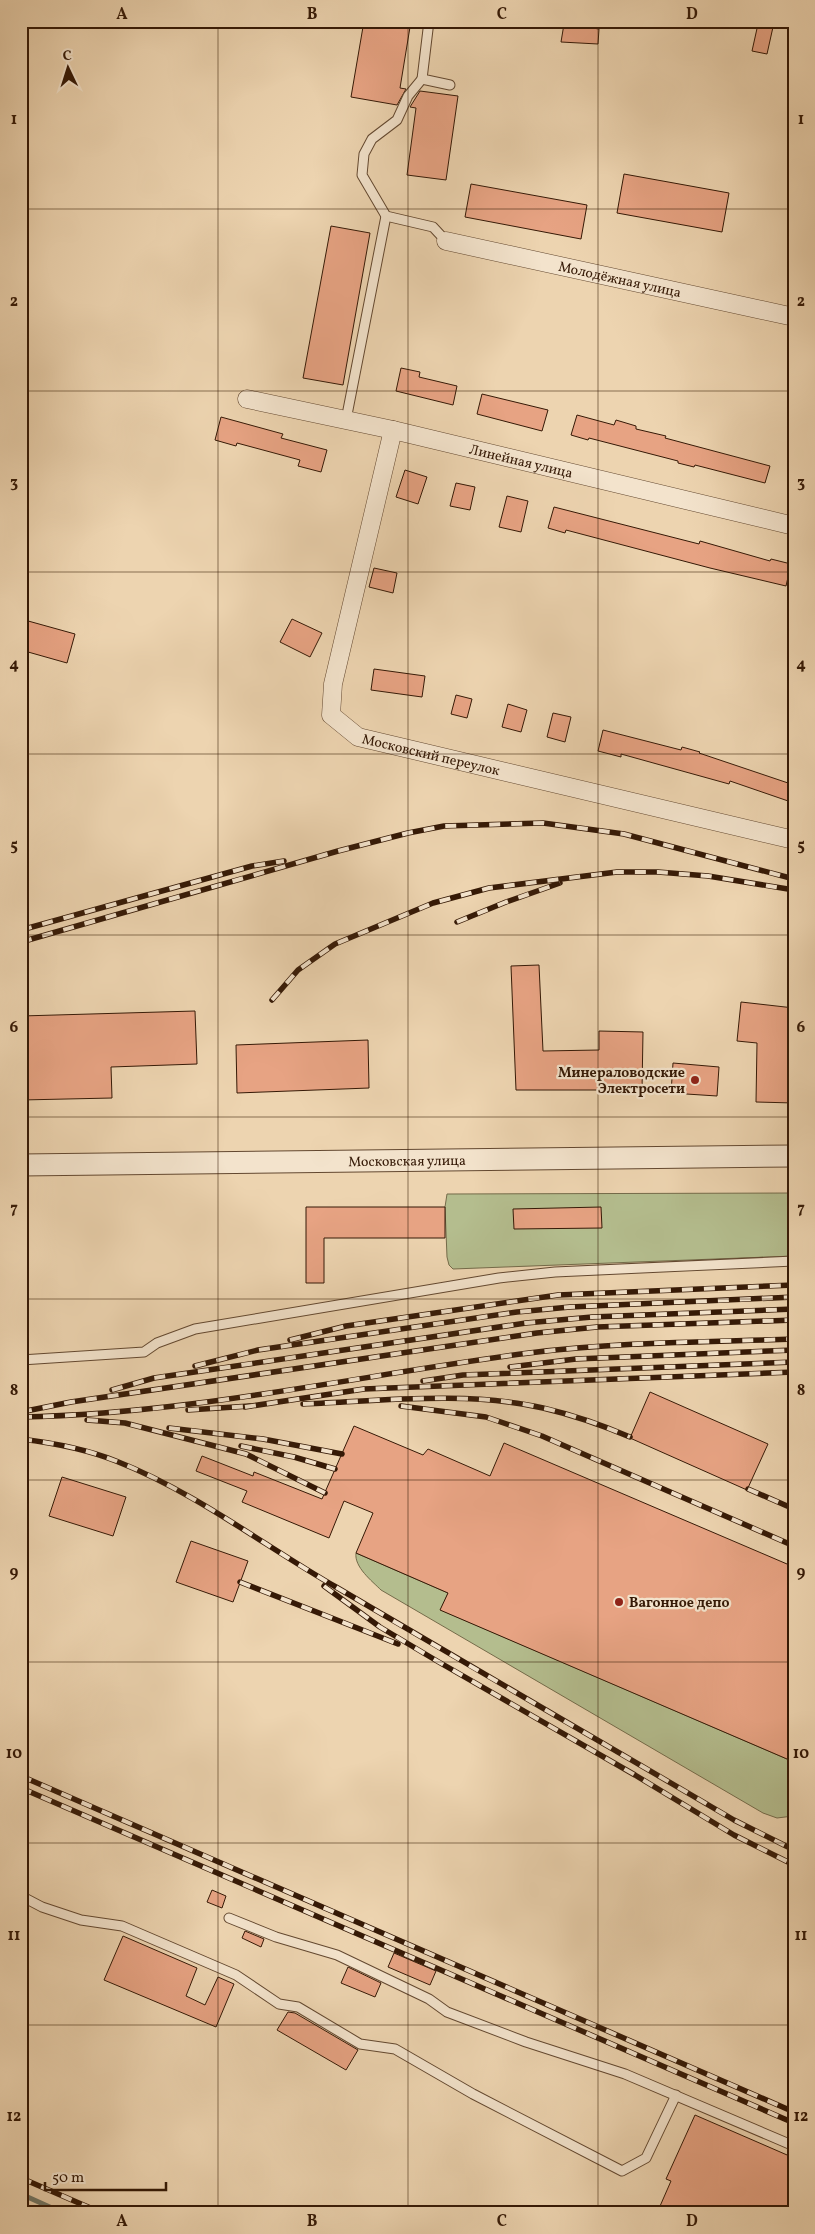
<svg xmlns="http://www.w3.org/2000/svg" width="815" height="2234" viewBox="0 0 815 2234" font-family="Vollkorn,serif">
<style>
.green{fill:#b4bd8e;stroke:#746b4a}
.lines{fill:none;stroke-linecap:round;stroke-linejoin:round}
.stream{stroke:#717868;stroke-width:5}
.building{fill:#e7a383;stroke:#351906}
.service-casing{stroke:#634830;stroke-width:11}
.minor-casing{stroke:#634830;stroke-width:19}
.tertiary-casing{stroke:#634830;stroke-width:23}
.service{stroke:#f3e3cc;stroke-width:9}
.minor{stroke:#f3e3cc;stroke-width:18}
.tertiary{stroke:#f3e3cc;stroke-width:21}
.rail-casing{stroke:#351906;stroke-width:5.5}
.rail{stroke:#f3e3cc;stroke-width:4;stroke-dasharray:11;stroke-linecap:butt}
.grid{fill:none;stroke:#351906;stroke-width:1;stroke-opacity:0.55}
.poi-dot{fill:#8f2418;stroke:#f3e3cc;stroke-width:2}
.labels{text-anchor:middle;stroke-width:4.5;stroke-linejoin:round;paint-order:stroke}
.street-label{font-size:14px;fill:#351906;stroke:#f3e3cc}
.poi-label{font-size:14px;font-weight:bold;fill:#351906;stroke:#f3e3cc;text-anchor:end}
.neatline{fill:none;stroke:#351906;stroke-width:2}
.grid-label{font-size:16px;text-anchor:middle;font-weight:bold;fill:#351906}
</style>
<rect width="100%" height="100%" fill="#edd4b0"/>
<filter id="stains"><feTurbulence type="fractalNoise" baseFrequency=".004" numOctaves="4"/><feColorMatrix values="0 0 0 0 .2 0 0 0 0 .09 0 0 0 0 .02 0 0 0 .5 -.17"/></filter>
<radialGradient id="worn" r=".72"><stop offset=".6" stop-color="#630" stop-opacity="0"/><stop offset="1" stop-color="#630" stop-opacity=".3"/></radialGradient>
<g class="green">
<polygon points="794,1193 794,1256 453,1269 449,1265 447,1257 445,1207 447,1194"/>
<path d="M356,1553L448,1593L441,1610L794,1762L793,1816L777,1818L763,1813L381,1590C372,1581 354,1567 356,1553Z"/>
</g>
<g class="lines">
<polyline class="stream" points="21,2194 63,2213"/>
</g>
<g class="building">
<polygon points="364,21 411,21 400,88 406,89 397,105 351,97"/>
<polygon points="564,24 599,29 598,44 561,42"/>
<polygon points="758,24 773,27 767,54 752,51"/>
<polygon points="420,91 458,96 446,180 407,175 416,108 410,107"/>
<polygon points="624,174 729,193 722,232 617,213"/>
<polygon points="471,184 587,205 581,239 465,217"/>
<polygon points="331,226 370,233 343,385 303,378"/>
<polygon points="401,368 420,372 419,377 457,386 453,405 396,391"/>
<polygon points="482,394 548,410 542,431 477,414"/>
<polygon points="577,415 614,425 616,420 636,426 636,429 666,436 665,438 770,466 765,483 695,465 694,467 678,463 678,461 589,438 588,440 571,435"/>
<polygon points="221,417 283,434 281,438 327,450 321,472 298,466 300,460 237,443 236,446 215,440"/>
<polygon points="405,470 427,477 418,504 396,497"/>
<polygon points="456,483 475,487 470,510 450,506"/>
<polygon points="507,496 528,501 521,532 499,527"/>
<polygon points="554,507 699,544 700,541 770,561 771,559 791,564 786,586 710,568 566,530 565,533 548,528"/>
<polygon points="374,568 397,573 393,593 369,587"/>
<polygon points="21,619 75,634 67,663 21,650"/>
<polygon points="292,619 322,633 310,657 280,642"/>
<polygon points="374,669 425,676 422,697 371,690"/>
<polygon points="456,695 472,699 467,718 451,714"/>
<polygon points="508,704 527,710 521,732 502,727"/>
<polygon points="553,713 571,717 565,742 547,737"/>
<polygon points="603,730 681,750 682,747 700,752 699,753 794,785 794,803 730,781 729,784 621,754 621,757 598,751"/>
<polygon points="539,965 543,1051 599,1050 599,1031 643,1032 642,1090 516,1090 511,966"/>
<polygon points="741,1002 794,1008 792,1057 794,1058 794,1103 756,1102 757,1043 737,1041"/>
<polygon points="195,1011 197,1064 111,1067 112,1098 21,1100 21,1016"/>
<polygon points="368,1040 369,1088 237,1093 236,1045"/>
<polygon points="673,1063 719,1067 717,1096 671,1093"/>
<polygon points="306,1207 445,1207 445,1238 324,1238 324,1283 306,1283"/>
<polygon points="601,1207 602,1228 514,1229 513,1209"/>
<polygon points="650,1392 768,1444 747,1490 630,1438"/>
<polygon points="354,1426 423,1455 428,1449 490,1476 504,1443 794,1567 794,1762 440,1610 448,1593 356,1553 373,1513 344,1501 329,1538 242,1502 247,1491 196,1471 202,1456 253,1476 254,1472 322,1499"/>
<polygon points="62,1477 126,1497 113,1536 49,1516"/>
<polygon points="191,1541 248,1561 233,1602 176,1582"/>
<polygon points="212,1890 226,1896 222,1908 207,1902"/>
<polygon points="245,1931 264,1939 261,1947 242,1938"/>
<polygon points="123,1936 197,1968 186,1996 205,2005 218,1977 234,1984 216,2027 104,1980"/>
<polygon points="394,1953 436,1971 430,1985 388,1967"/>
<polygon points="348,1967 381,1983 375,1997 341,1983"/>
<polygon points="288,2012 295,2013 358,2050 346,2070 277,2030"/>
<polygon points="695,2115 794,2158 794,2213 657,2213 671,2181 666,2179"/>
</g>
<g class="lines">
<g class="service-casing">
<g id="service">
<polyline points="429,21 422,79 450,85"/>
<polyline points="422,79 408,96 397,120 372,139 364,154 362,175 386,216 433,227 446,241"/>
<polyline points="346,420 386,216"/>
<polyline points="21,1360 144,1352 157,1343 195,1329 499,1278 555,1272 794,1261"/>
<polyline points="21,1896 42,1907 81,1920 122,1926 236,1975 279,2004 298,2007 360,2044 395,2049 473,2094 622,2171 646,2158 676,2095"/>
<polyline points="229,1918 276,1937 337,1955 429,1999 447,2012 526,2042 625,2074 794,2146"/>
</g>
</g>
<g class="minor-casing">
<g id="minor">
<path id="s1" d="M446,241L794,317"/>
<path id="s2" d="M247,399L393,430L794,526"/>
<path id="s3" d="M393,430L333,684L331,715L358,737L794,840"/>
</g>
</g>
<g class="tertiary-casing">
<g id="tertiary">
<path id="s4" d="M21,1165L794,1156"/>
</g>
</g>
<use href="#service" class="service"/>
<use href="#minor" class="minor"/>
<use href="#tertiary" class="tertiary"/>
<g class="rail-casing">
<g id="rail">
<polyline points="457,922 506,902 560,883"/>
<polyline points="21,930 252,866 284,861"/>
<polyline points="21,942 338,851 408,833 444,826 543,823 624,834 794,879"/>
<polyline points="272,1000 298,970 335,944 433,903 489,888 617,872 658,872 708,876 794,890"/>
<polyline points="290,1340 346,1326 558,1295 794,1285"/>
<polyline points="195,1366 258,1350 517,1312 570,1307 794,1297"/>
<polyline points="510,1367 576,1359 794,1350"/>
<polyline points="423,1381 463,1375 794,1362"/>
<polyline points="112,1390 154,1378 526,1323 592,1317 794,1309"/>
<path d="M303,1404C378,1401 471,1391 543,1408C573,1415 602,1425 630,1437"/>
<polyline points="401,1406 486,1417 542,1436 794,1546"/>
<polyline points="245,1407 364,1389 794,1372"/>
<polyline points="188,1410 250,1406"/>
<polyline points="21,1412 71,1402 537,1333 597,1327 794,1320"/>
<path d="M21,1417C192,1414 360,1375 529,1353C616,1342 706,1342 794,1339"/>
<polyline points="87,1420 125,1423 246,1454 325,1493"/>
<polyline points="169,1428 263,1439 342,1454"/>
<path d="M21,1439C54,1443 86,1449 116,1461C195,1492 263,1545 336,1587C468,1665 601,1742 734,1820L794,1850"/>
<polyline points="241,1446 294,1457 335,1469"/>
<polyline points="748,1489 794,1509"/>
<polyline points="240,1582 398,1644"/>
<polyline points="324,1586 380,1627 437,1661 635,1775 734,1835 794,1865"/>
<polyline points="21,1776 794,2112"/>
<polyline points="21,1788 794,2123"/>
<polyline points="21,2178 102,2213"/>
</g>
</g>
<use href="#rail" class="rail"/>
</g>
<path class="grid" d="M218,21V2213M408,21V2213M598,21V2213M21,209H794M21,391H794M21,572H794M21,754H794M21,935H794M21,1117H794M21,1299H794M21,1480H794M21,1662H794M21,1843H794M21,2025H794"/>
<g class="poi-dot">
<circle cx="695" cy="1080" r="5"/>
<circle cx="619" cy="1602" r="5"/>
</g>
<g class="labels">
<g class="street-label">
<text dy="5" stroke="none"><textPath href="#s1" startOffset="178">Молодёжная улица</textPath></text>
<text dy="5" stroke="none"><textPath href="#s2" startOffset="281">Линейная улица</textPath></text>
<text dy="5" stroke="none"><textPath href="#s3" startOffset="402">Московский переулок</textPath></text>
<text dy="5" stroke="none"><textPath href="#s4" startOffset="386">Московская улица</textPath></text>
</g>
<g class="poi-label">
<text x="685" y="1077">Минераловодские<tspan x="685" dy="16">Электросети</tspan></text>
<text x="629" y="1607" text-anchor="start">Вагонное депо</text>
</g>
</g>
<rect width="815" height="2234" fill="none" stroke="#edd4b0" stroke-width="55"/>
<g transform="translate(68 68) rotate(356)" stroke="#f3e3cc" stroke-width="4" paint-order="stroke">
<path d="M0-4L9 19L0 12L-9 19Z" fill="#351906"/>
<text y="-8" font-size="14" font-weight="bold" text-anchor="middle" fill="#351906">С</text>
</g>
<path d="M45 2182v8h121v-8" fill="none" stroke="#351906" stroke-width="2.5"/>
<text x="52" y="2182" font-size="15" fill="#351906" stroke="#f3e3cc" stroke-width="4" paint-order="stroke">50 m</text>
<rect x="28" y="28" width="760" height="2178" class="neatline"/>
<g class="grid-label">
<text x="122" y="19">A</text>
<text x="312" y="19">B</text>
<text x="502" y="19">C</text>
<text x="692" y="19">D</text>
<text x="14" y="124">1</text>
<text x="801" y="124">1</text>
<text x="14" y="306">2</text>
<text x="801" y="306">2</text>
<text x="14" y="487">3</text>
<text x="801" y="487">3</text>
<text x="14" y="669">4</text>
<text x="801" y="669">4</text>
<text x="14" y="850">5</text>
<text x="801" y="850">5</text>
<text x="14" y="1032">6</text>
<text x="801" y="1032">6</text>
<text x="14" y="1213">7</text>
<text x="801" y="1213">7</text>
<text x="14" y="1395">8</text>
<text x="801" y="1395">8</text>
<text x="14" y="1577">9</text>
<text x="801" y="1577">9</text>
<text x="14" y="1758">10</text>
<text x="801" y="1758">10</text>
<text x="14" y="1940">11</text>
<text x="801" y="1940">11</text>
<text x="14" y="2121">12</text>
<text x="801" y="2121">12</text>
<text x="122" y="2226">A</text>
<text x="312" y="2226">B</text>
<text x="502" y="2226">C</text>
<text x="692" y="2226">D</text>
</g>
<rect width="100%" height="100%" filter="url(#stains)"/>
<rect width="100%" height="100%" fill="url(#worn)"/>
</svg>
